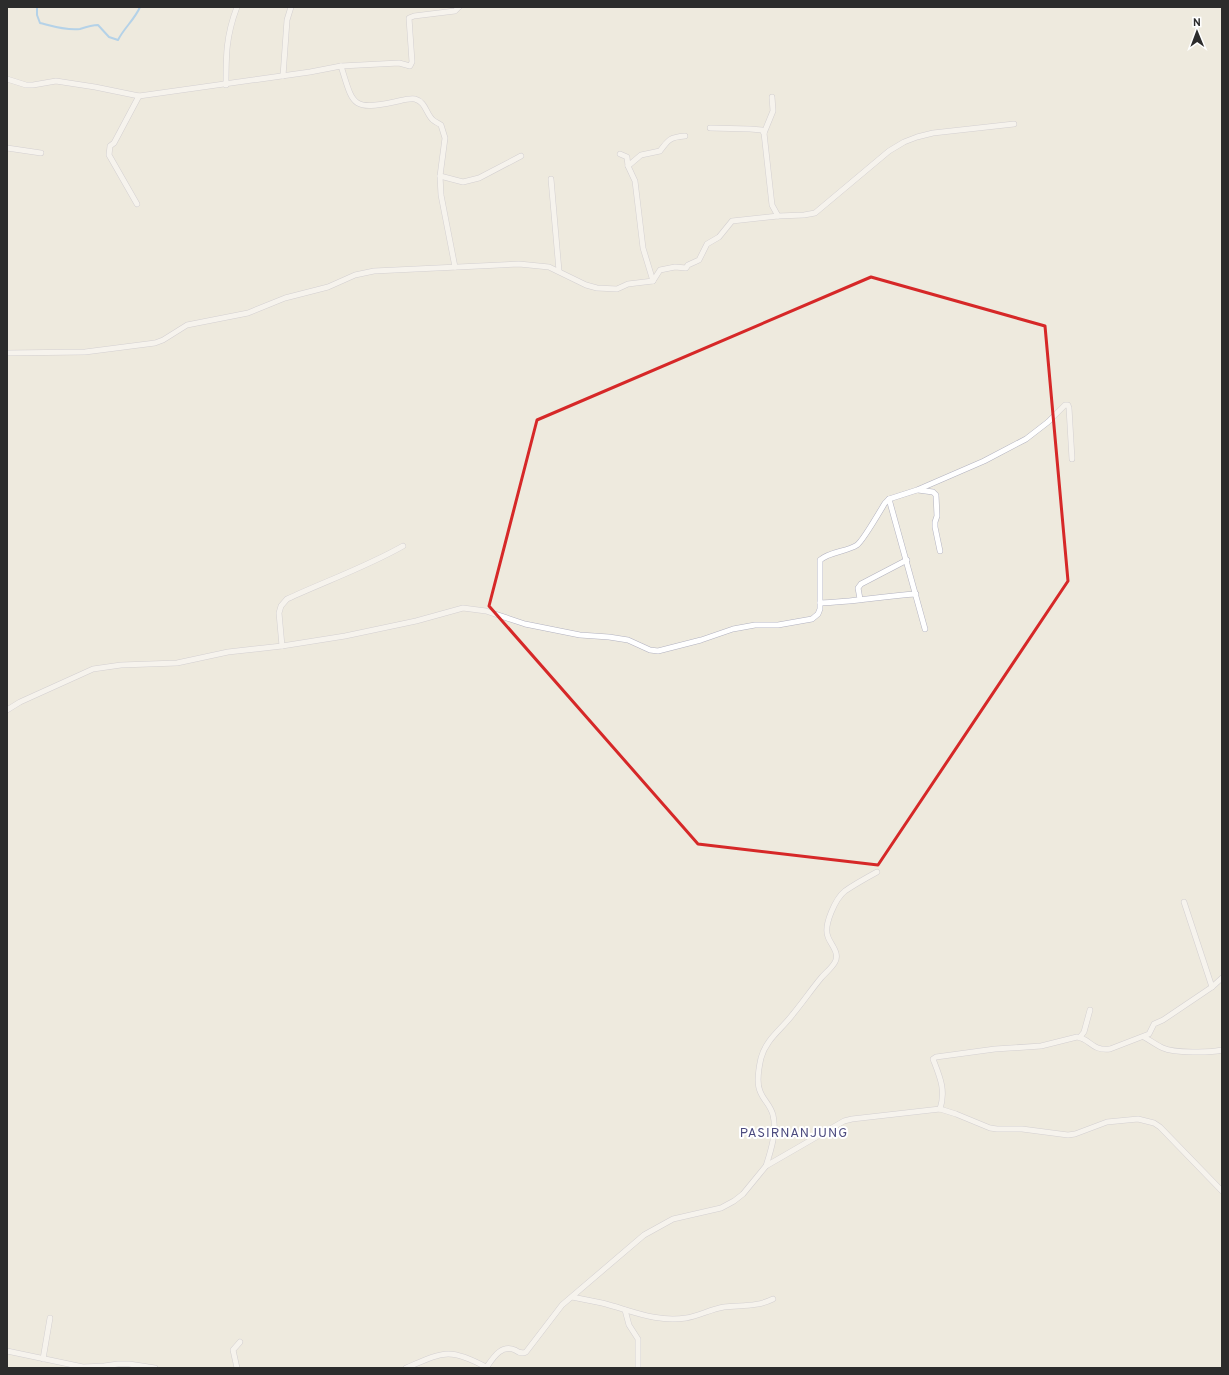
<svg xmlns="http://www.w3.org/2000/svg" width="1229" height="1375" viewBox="0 0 1229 1375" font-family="Overpass,sans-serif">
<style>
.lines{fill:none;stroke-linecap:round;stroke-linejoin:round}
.stream{stroke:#6eb6f3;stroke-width:2}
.street-casing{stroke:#b2b2c0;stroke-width:6}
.street{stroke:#fff;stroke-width:5}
.marked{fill:none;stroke:#d62828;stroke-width:3;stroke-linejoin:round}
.labels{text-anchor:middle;stroke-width:4;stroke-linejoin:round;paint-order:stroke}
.quarter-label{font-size:13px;letter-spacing:1px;fill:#4b4a7e;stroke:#fff}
</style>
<rect width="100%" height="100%" fill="#eeeade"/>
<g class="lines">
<path class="stream" d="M37,7V15L40,23C52,26 67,31 80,29C86,27 92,25 98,25L109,37L118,40C124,28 135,19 140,7"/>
<g class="street-casing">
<g id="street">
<path d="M341,66C353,104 351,111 394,102C400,101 408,98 415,99C426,102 426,114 433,120C435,122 438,123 441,125L445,138L440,176L441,195L455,267"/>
<polyline points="283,76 287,20 291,7"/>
<polyline points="7,79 26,85 33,85 56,81 95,87 139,96 310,72 341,66 399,63 410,66 412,62 409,18 414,16 455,11 459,7"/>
<path d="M226,85C226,55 226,36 237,7"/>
<polyline points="710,128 750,129 762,130 764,133 772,205 778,216"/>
<polyline points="764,133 773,111 772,97"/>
<polyline points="7,148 41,153"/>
<polyline points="620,154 627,157 628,166 635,181 643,248 653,281"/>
<path d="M628,166L641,155L660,151C668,140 670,137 685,136"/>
<polyline points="440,176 463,182 479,178 521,156"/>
<polyline points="551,179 559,271"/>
<polyline points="137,204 109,155 110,146 114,143 139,96"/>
<polyline points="7,353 85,352 155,343 163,340 187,325 248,313 285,298 328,287 355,275 374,271 519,264 549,267 586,285 597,288 617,289 628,284 653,281 660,270 675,267 686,268 688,265 699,260 707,244 719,237 732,221 778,216 804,215 815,213 889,151 904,142 917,137 933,133 1014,124"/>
<polyline points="918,490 933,492 936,495 937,516 935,522 935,527 940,551"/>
<polyline points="889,499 925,629"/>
<polyline points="860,599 858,588 861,584 907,560"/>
<path d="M820,603C852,602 884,596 916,594"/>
<path d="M282,646L279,613L281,606L287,599C326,581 366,567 403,546"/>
<path d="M7,710L20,702L93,669L121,665L177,663L228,652L282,646L345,636L416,621L463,608L486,611L525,624L580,635L609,637L628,640L650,650L658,651L701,640L733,629L755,625H778L812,619L818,614L820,609V560C831,551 846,552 857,545C863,541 880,511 885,503L889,499L917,490L984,461L1026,439L1048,422L1065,405H1068L1069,408L1072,459"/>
<polyline points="1184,902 1212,987"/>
<polyline points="1080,1037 1084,1032 1090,1010"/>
<path d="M1144,1037C1150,1040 1156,1045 1163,1048C1174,1053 1210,1053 1222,1050"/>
<path d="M940,1109C946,1090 940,1077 933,1059L936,1057L995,1049L1041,1046L1077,1037C1091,1039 1091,1051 1110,1049L1149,1034L1154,1024L1163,1020L1212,987L1222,978"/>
<path d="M766,1166C771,1150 777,1132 773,1115C770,1104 763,1100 760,1091C756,1082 759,1067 761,1058C766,1039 782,1029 793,1014C803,1002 811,990 821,978C825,973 832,968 835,962C840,953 831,945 828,937C823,925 836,898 845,891C855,884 866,878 877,872"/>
<path d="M572,1297C582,1299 592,1301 602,1303C630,1310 657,1323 686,1318C699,1316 711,1309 724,1307C741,1305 757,1307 773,1299"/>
<polyline points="625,1310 629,1325 638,1339 638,1368"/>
<polyline points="7,1351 83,1367 104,1366 118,1364 129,1364 155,1368"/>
<polyline points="43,1359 50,1318"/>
<polyline points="237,1368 233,1350 240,1342"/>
<path d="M406,1368C443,1352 449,1347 486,1367"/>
<path d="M486,1368C493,1358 501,1344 515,1350C519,1353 522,1354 526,1352L562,1305L644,1235L673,1219L721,1208L734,1201L743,1194L766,1166L844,1121L852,1119L940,1109L956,1114L990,1128L997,1129H1022L1068,1135L1075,1134L1107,1122L1138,1119L1154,1123L1160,1127L1222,1191"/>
</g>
</g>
<use href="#street" class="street"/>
</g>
<path d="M0 0H1229V1375H0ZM871,277L1045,326L1068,581L878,865L698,844L489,606L537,420Z" fill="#eeeade" fill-opacity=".55" fill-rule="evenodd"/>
<path class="marked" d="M871,277L1045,326L1068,581L878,865L698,844L489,606L537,420Z"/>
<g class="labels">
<g class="quarter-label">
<text x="794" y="1137">PASIRNANJUNG</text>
</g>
</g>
<rect width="1229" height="1375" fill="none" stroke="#2c2c2c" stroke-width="16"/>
<g transform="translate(1197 32) rotate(359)" stroke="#ffffff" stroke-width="3" paint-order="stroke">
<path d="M0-3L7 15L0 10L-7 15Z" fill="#2c2c2c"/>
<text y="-6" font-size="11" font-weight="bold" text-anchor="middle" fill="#2c2c2c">N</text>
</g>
</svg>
